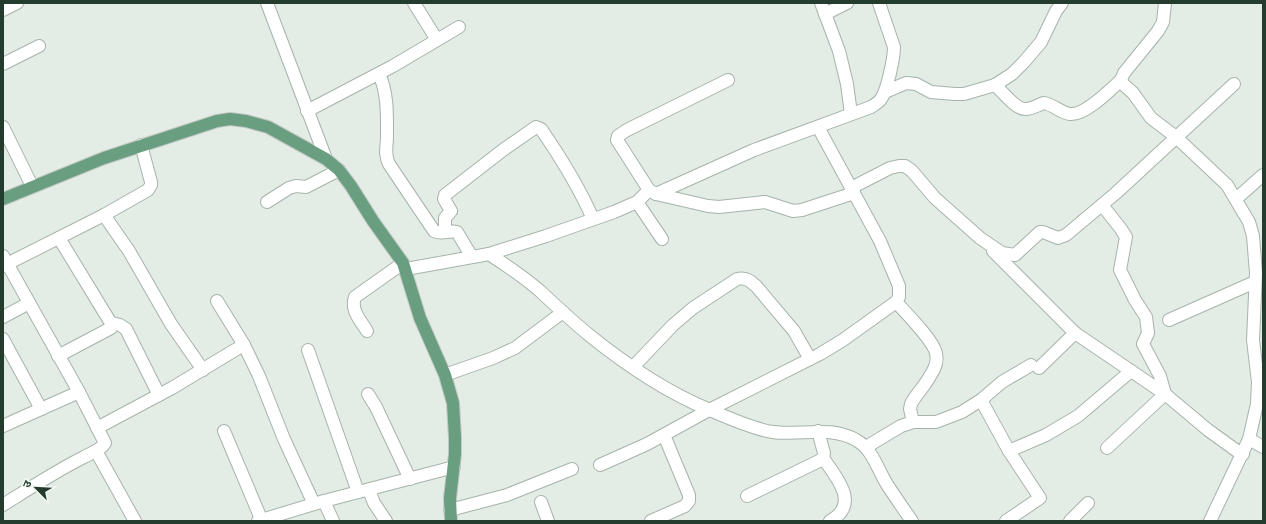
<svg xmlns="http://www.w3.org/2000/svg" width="1266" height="524" viewBox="0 0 1266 524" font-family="Roboto,'Noto Sans Devanagari',sans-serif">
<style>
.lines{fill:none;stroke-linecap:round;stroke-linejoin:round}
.minor-casing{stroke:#a6b4aa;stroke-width:14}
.major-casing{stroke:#c2c8c4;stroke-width:14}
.minor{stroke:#fff;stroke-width:12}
.major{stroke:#6a9e80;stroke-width:12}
</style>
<rect width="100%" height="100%" fill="#e3ece5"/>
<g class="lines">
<g class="minor-casing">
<g id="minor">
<polyline points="267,3 326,159"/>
<polyline points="414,3 437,40"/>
<polyline points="821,3 839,51 847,84 851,114"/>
<polyline points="1165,3 1163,22 1158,31 1124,73 1121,80 1123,84 1133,93 1151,118 1176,137 1227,185 1249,222 1253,236 1256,273 1253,340 1258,382 1257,404 1249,439 1210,521"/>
<polyline points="3,10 17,3"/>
<polyline points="825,14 847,3"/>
<polyline points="3,64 39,46"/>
<path d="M379,74C388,93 387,116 387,136C387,146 384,154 389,164L434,231C441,235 449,230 457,232L472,257"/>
<polyline points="728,80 627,130 618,136 617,140 649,190 656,194 708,206 719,207 765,202 793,211 802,210 854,193"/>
<path d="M995,85C1002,91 1016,110 1026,109C1032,109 1038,105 1044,103C1054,105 1061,113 1070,114C1085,116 1111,89 1121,80"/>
<polyline points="885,92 906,83 916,84 931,92 955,94 964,94 995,85 1012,74 1024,62 1041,42 1056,11 1062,3"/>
<polyline points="307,111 393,66 459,27"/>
<polyline points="3,127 32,186"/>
<polyline points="851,188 890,168 899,166 905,166 912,171 935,198 980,238 1002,253 1015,255 1040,232 1043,232 1058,238 1066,235 1116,193 1234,84"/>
<path d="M656,194L754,150L871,107C874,105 879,102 881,99C887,91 894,58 894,47L879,3"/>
<polyline points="1236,199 1263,175"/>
<polyline points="267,202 289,188 296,186 306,187 339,170"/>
<polyline points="637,202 662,239"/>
<polyline points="1102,205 1121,229 1126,237 1120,270 1135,300 1146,317 1148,333 1143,344 1160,376 1165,394 1107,448"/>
<polyline points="104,215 129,251 171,324 203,370"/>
<path d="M445,232V218L451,211L444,199L445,195L503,150L536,127L541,129C561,158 579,187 593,219"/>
<polyline points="993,251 1075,333 1165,394 1208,430 1237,451 1243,454"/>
<polyline points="489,254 546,236 614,212 637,202 649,190"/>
<path d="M3,256L79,392L105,443C101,450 91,453 84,457C56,471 30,488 3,505"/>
<polyline points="3,266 104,215 148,190 151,185 151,182 141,145"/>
<path d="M406,269L489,254C506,265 524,277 540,291C556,306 572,321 589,335C625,364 668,393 710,410C726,417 756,430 773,432C800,436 830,425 856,440C873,449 878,471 888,486C896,498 904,510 912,521"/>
<polyline points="217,301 244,345"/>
<path d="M896,302C906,313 933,340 936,353C938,361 935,369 930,376C925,386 916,394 911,404L910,409L913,422"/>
<polyline points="3,317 29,303"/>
<polyline points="1169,320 1255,282"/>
<polyline points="112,323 120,325 126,329 159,395"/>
<path d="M367,331C361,321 350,310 355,297L403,263"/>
<polyline points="3,339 41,409"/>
<polyline points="308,350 358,492"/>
<polyline points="58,356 111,328 112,325 59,238"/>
<path d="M633,367L673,325L693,308L737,279C746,277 750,281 756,286L794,331L810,359"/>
<polyline points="1039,368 1075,333"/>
<polyline points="445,375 493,358 515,348 563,312"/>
<polyline points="368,394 376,407 410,479"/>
<polyline points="981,400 1009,451 1046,435 1078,416 1131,371"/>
<polyline points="3,426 79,392"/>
<polyline points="97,428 172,388 235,350 244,345 259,376 284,439 314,504"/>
<polyline points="224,431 262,521"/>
<polyline points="1249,439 1263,447"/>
<polyline points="866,447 901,426 913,422 936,422 962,412 981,400 1002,382 1031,365"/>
<polyline points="96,451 135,521"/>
<path d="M823,458C836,477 861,504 830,521"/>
<polyline points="600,465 647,444 709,410 820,354 843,340 896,302 899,297 899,286 880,241 818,127"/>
<polyline points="369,490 374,503 386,521"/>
<polyline points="747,496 819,461 823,458 824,453 818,431"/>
<polyline points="324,501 333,521"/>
<polyline points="541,502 548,521"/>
<polyline points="450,510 507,495 572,469"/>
<polyline points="258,521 324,501 454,467"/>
<polyline points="651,521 685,506 689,501 689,495 664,435"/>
<polyline points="1006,521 1040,498 1009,451"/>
<polyline points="1070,521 1088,503"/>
</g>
</g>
<g class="major-casing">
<polyline id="major" points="3,199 104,158 217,121 230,119 246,121 268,127 326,159 339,170 351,186 373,221 403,263 420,318 445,375 453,403 455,438 455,454 450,498 451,521"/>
</g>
<use href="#minor" class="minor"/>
<use href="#major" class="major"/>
</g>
<rect width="1266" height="524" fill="none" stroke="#243c2d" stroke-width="8"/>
<g transform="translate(36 488) rotate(294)" stroke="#f3f8f4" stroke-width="3" paint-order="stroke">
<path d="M0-3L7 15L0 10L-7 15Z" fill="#243c2d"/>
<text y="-6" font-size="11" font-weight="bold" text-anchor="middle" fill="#243c2d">उ</text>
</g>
</svg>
